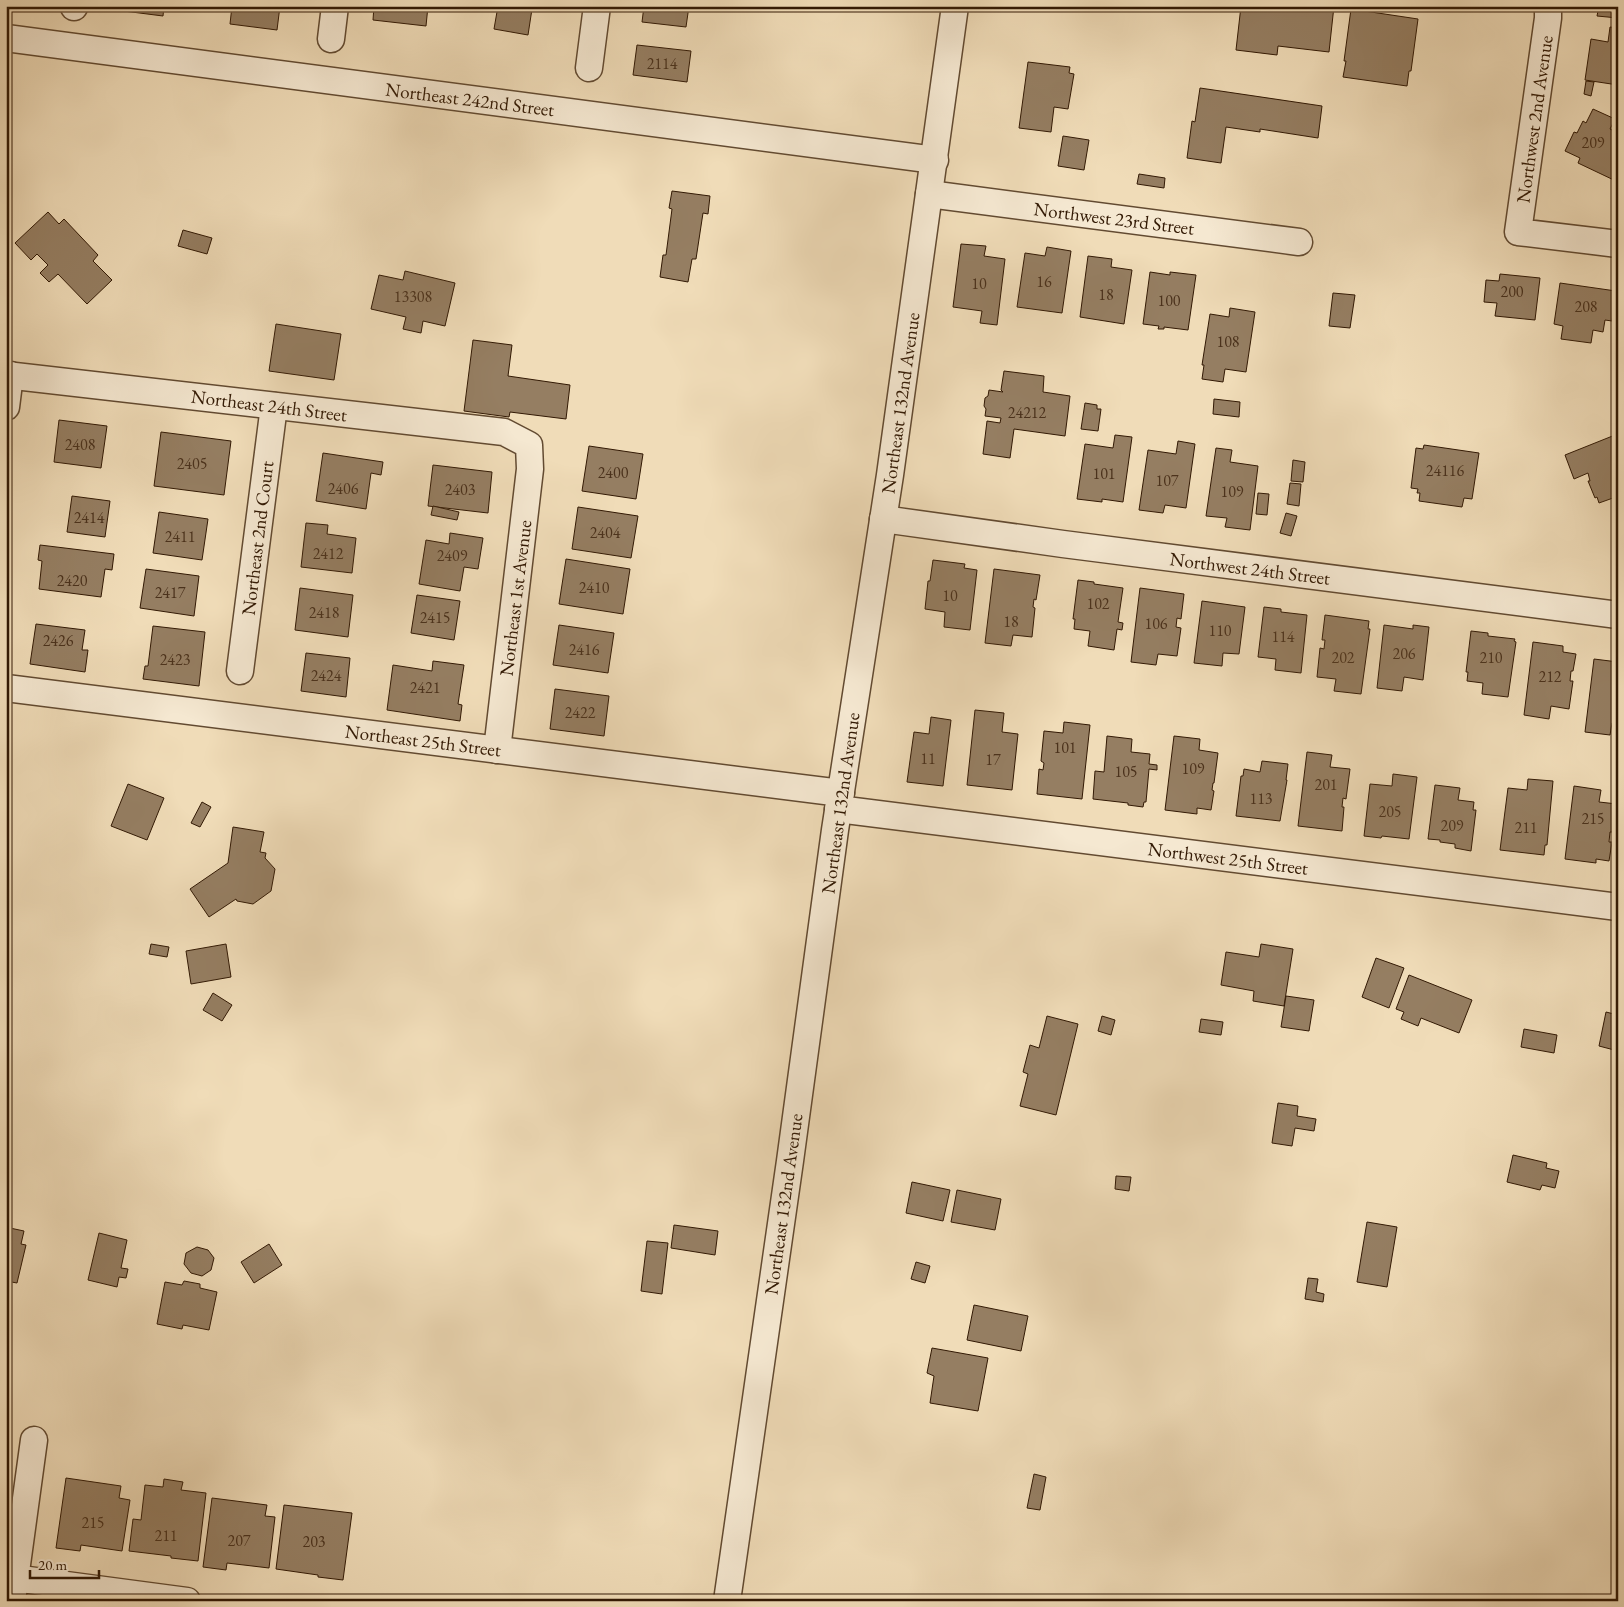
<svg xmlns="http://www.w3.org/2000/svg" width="1624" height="1607" viewBox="0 0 1624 1607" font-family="'EB Garamond',serif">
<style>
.building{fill:#957e62;stroke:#321904}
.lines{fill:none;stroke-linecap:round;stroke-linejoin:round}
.minor-casing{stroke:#624a31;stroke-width:29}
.minor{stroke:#f5e8d1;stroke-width:26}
.labels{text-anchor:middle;stroke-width:4.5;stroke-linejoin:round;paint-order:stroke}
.number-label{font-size:16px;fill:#4b321c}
.street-label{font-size:19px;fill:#321904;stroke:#f5e8d1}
</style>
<rect width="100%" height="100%" fill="#f0dcb8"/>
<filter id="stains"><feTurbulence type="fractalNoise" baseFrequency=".004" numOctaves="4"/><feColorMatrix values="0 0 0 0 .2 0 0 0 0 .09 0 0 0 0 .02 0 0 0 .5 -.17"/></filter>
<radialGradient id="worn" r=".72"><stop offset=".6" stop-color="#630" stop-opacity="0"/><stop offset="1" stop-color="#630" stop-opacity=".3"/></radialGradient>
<g class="building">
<polygon points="116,6 164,6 163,16 116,10"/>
<polygon points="232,6 280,6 277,30 230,24"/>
<polygon points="374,6 428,6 426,26 373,20"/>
<polygon points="498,6 518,6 532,9 528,35 494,29"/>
<polygon points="644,6 689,6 686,27 642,22"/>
<polygon points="1241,6 1334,6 1329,52 1278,46 1277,55 1236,50"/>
<polygon points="1599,6 1618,6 1618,18 1597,16"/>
<polygon points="1351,9 1418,19 1411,71 1409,71 1407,86 1343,77 1346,61 1344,61"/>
<polygon points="1610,27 1618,28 1618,85 1585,80 1591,39 1608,42"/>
<polygon points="637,45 691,51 687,82 633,75"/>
<polygon points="1028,62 1070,67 1069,73 1074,74 1068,109 1054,107 1051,132 1019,128"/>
<polygon points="1586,81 1594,82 1591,96 1584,94"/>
<polygon points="1200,88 1322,106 1318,138 1260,129 1260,132 1226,127 1221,163 1187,158 1192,121 1195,122"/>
<polygon points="1593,109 1615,119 1610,129 1618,133 1618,182 1578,163 1580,158 1565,151 1574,132 1577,133 1583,121 1586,123"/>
<polygon points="1063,136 1089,140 1084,170 1058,166"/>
<polygon points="1139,174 1165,178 1164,188 1137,184"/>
<polygon points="672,191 710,196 708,214 703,213 696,259 692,259 688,282 660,277 663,255 666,255 672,209 669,208"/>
<polygon points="48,212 59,224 64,219 98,255 93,261 112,280 87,304 58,274 49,282 40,273 48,265 37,254 31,260 15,243"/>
<polygon points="183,230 212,238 207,254 178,246"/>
<polygon points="961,244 986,246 984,256 1005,259 997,325 980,323 982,311 953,307"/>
<polygon points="1047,247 1071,251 1062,313 1017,307 1025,253 1045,256"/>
<polygon points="1088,256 1112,259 1111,267 1132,270 1124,324 1080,317"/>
<polygon points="405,271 455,283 445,326 423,321 421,333 403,329 406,317 371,309 379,275 403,280"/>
<polygon points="1150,272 1170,275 1170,272 1196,275 1188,330 1164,327 1164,329 1158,329 1159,326 1143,324"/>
<polygon points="1500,274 1540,278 1535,320 1495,316 1497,303 1484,302 1486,280 1499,281"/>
<polygon points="1560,283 1616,291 1612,321 1605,320 1603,332 1593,330 1591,343 1561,339 1563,326 1554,324"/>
<polygon points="1333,293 1355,295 1350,328 1329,326"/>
<polygon points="1230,308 1255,312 1246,372 1225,369 1223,382 1202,379 1204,365 1202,365 1210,314 1229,317"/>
<polygon points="276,324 341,334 334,380 269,371"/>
<polygon points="473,340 512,345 508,376 570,385 566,419 510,412 509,417 464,411"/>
<polygon points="1004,371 1044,376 1043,392 1070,396 1065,436 1014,429 1010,458 983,454 987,421 1000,423 1001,418 985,416 986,409 984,406 985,398 988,396 989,390 1003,392 1001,390"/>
<polygon points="1214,399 1240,402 1239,417 1213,414"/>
<polygon points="1085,403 1097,405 1097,409 1101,409 1098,431 1081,429"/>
<polygon points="59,420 107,426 101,468 54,462"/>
<polygon points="161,432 231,441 224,495 154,486"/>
<polygon points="1115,435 1132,437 1123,502 1102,499 1102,502 1077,499 1085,444 1113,448"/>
<polygon points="1615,435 1618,443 1618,502 1615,503 1613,498 1599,503 1597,497 1595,498 1588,481 1590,481 1588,473 1574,479 1565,455"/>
<polygon points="1178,441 1195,444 1186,508 1165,505 1163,513 1139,510 1148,450 1176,454"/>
<polygon points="1424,445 1479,453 1472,499 1464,498 1462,507 1419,501 1420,493 1417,493 1418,489 1411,488 1416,448 1423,449"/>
<polygon points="589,446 643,454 636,499 582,491"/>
<polygon points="1216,448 1232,450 1230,462 1258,466 1250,530 1225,527 1227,518 1206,516"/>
<polygon points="323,453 383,462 381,475 371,473 366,509 316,501"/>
<polygon points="1293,460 1305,462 1303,482 1291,481"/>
<polygon points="433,465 492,472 488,513 428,506"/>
<polygon points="1290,483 1301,484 1299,506 1287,504"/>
<polygon points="1258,493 1269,494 1267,515 1256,514"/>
<polygon points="72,496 110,501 105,537 67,532"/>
<polygon points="433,506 459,512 457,520 431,515"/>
<polygon points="578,507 638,516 631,558 572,549"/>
<polygon points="159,512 208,519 202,560 153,553"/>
<polygon points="1286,513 1297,516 1291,536 1280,533"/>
<polygon points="306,523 328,525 327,534 356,538 352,573 301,567"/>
<polygon points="450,533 483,538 478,569 464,567 460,591 419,584 426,540 449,544"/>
<polygon points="40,545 114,554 112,570 105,569 101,597 39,589 42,561 38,560"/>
<polygon points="566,559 630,569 623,614 559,604"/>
<polygon points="933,560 965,564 964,568 977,570 970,630 944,627 945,612 925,609 928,581 930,581"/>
<polygon points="146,569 199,576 194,616 140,608"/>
<polygon points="994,569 1040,575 1036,600 1034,599 1033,607 1035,608 1032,637 1013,635 1011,646 985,643"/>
<polygon points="1078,580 1094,582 1094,584 1123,588 1118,622 1123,623 1122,630 1117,629 1114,650 1088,646 1090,631 1074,629 1075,619 1073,619"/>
<polygon points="300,588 353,595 348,637 295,630"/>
<polygon points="1140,588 1184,594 1181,619 1177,618 1176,627 1181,628 1177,656 1158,654 1156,665 1131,662"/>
<polygon points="417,595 460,601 454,640 411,633"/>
<polygon points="1202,601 1245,607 1239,654 1223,653 1222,666 1194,663"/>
<polygon points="1264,607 1281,609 1281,612 1307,615 1301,673 1275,670 1276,659 1258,657"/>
<polygon points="1325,615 1369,621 1368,629 1370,629 1361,694 1334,691 1336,679 1317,677 1320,648 1324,649 1325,640 1322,640"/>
<polygon points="36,624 85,630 82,650 88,650 85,672 30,664"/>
<polygon points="559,625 614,633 608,673 553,665"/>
<polygon points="1384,625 1413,629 1413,625 1429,627 1423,680 1404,677 1402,691 1377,688"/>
<polygon points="153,626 205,632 199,686 143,679 145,666 148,666"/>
<polygon points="1471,631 1488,633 1488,636 1515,639 1514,641 1516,642 1508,697 1482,694 1483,683 1467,681 1468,672 1466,672"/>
<polygon points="1533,642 1563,646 1563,652 1576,654 1573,671 1571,671 1570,681 1573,681 1569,709 1551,706 1549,719 1524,715"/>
<polygon points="306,653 350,658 346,697 301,691"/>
<polygon points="1594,659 1618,662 1618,724 1612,723 1610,735 1585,732"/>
<polygon points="433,661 464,665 458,704 462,705 460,721 387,710 393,665 432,671"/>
<polygon points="555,689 609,696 604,736 550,729"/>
<polygon points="975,710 1004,713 1002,732 1018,734 1012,790 967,785"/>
<polygon points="931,717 951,720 943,786 907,782 914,732 929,734"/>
<polygon points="1064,722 1090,725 1082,799 1037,794 1039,769 1043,770 1044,763 1041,761 1044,731 1063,733"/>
<polygon points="1107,736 1132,739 1131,752 1150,754 1149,764 1157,765 1157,770 1149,769 1146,802 1144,802 1143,807 1128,805 1128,803 1093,799 1095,771 1104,772"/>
<polygon points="1174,736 1200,739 1199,750 1218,753 1214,783 1213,783 1212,790 1214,791 1211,810 1197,808 1197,814 1165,810"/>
<polygon points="1307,752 1332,755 1330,767 1350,769 1346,799 1343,798 1342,807 1344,807 1342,831 1298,826"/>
<polygon points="1262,761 1288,764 1286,780 1287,780 1280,821 1236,816 1241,776 1243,776 1244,769 1260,772"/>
<polygon points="1393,774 1417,777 1409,839 1382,836 1381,838 1364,836 1370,784 1392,786"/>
<polygon points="1528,779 1553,781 1547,845 1545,845 1544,855 1500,850 1508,788 1527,790"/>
<polygon points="128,784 164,798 147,840 111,826"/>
<polygon points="1435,785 1460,788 1458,800 1474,802 1473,810 1476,810 1471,851 1455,848 1455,844 1440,842 1440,840 1428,839"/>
<polygon points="1574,786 1601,790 1599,802 1617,804 1614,832 1610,832 1609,842 1612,842 1609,861 1596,859 1596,863 1565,859"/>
<polygon points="202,802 211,807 200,827 191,823"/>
<polygon points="233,827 264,832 260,852 266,853 265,858 275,869 271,891 253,904 237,901 236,899 209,917 190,889 228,863"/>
<polygon points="151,944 169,947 167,957 149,954"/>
<polygon points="226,944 231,977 191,984 186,951"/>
<polygon points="1261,944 1293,949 1284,1006 1253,1001 1254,991 1221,985 1226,952 1259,957"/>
<polygon points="1376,958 1404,968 1389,1008 1362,997"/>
<polygon points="1409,975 1472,1000 1459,1033 1421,1018 1418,1026 1401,1019 1404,1012 1396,1009"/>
<polygon points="213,993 232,1005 222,1021 203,1010"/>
<polygon points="1286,996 1314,1000 1309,1031 1281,1027"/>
<polygon points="1606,1012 1618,1015 1618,1051 1599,1046"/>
<polygon points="1047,1016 1078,1024 1056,1115 1020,1106 1028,1074 1023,1072 1030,1045 1039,1048"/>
<polygon points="1102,1016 1115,1020 1111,1035 1098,1031"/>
<polygon points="1201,1019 1223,1022 1221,1035 1199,1032"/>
<polygon points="1524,1029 1557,1035 1554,1053 1521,1047"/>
<polygon points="1278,1103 1298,1106 1297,1116 1316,1119 1314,1131 1295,1128 1292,1146 1272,1143"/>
<polygon points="1513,1155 1547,1163 1546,1168 1559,1171 1555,1188 1542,1185 1540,1190 1507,1182"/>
<polygon points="1116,1176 1131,1177 1129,1191 1115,1189"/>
<polygon points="912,1182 950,1190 943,1221 906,1213"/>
<polygon points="957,1190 1001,1199 995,1230 951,1222"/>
<polygon points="1367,1222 1397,1227 1387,1287 1357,1282"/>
<polygon points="674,1225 718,1231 715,1255 671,1248"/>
<polygon points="10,1228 24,1231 21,1244 26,1245 17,1283 6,1281 6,1241"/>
<polygon points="99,1233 127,1240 121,1268 128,1269 126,1278 119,1277 117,1287 88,1280"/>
<polygon points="647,1241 668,1243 662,1294 641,1291"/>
<polygon points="269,1244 282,1265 254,1283 241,1262"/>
<polygon points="197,1247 208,1250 214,1258 211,1270 202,1276 191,1273 184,1264 186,1253"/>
<polygon points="916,1262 930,1266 925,1283 911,1279"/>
<polygon points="1308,1278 1318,1279 1316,1292 1324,1294 1323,1302 1305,1299"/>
<polygon points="184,1281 200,1284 200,1288 217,1292 209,1330 183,1325 182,1329 157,1324 165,1282 182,1285"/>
<polygon points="974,1305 1028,1316 1021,1351 967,1340"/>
<polygon points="932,1348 988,1358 978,1411 930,1403 934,1376 927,1373"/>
<polygon points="1034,1474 1046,1477 1040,1510 1027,1508"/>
<polygon points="66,1478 121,1486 119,1498 130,1500 122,1551 81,1545 80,1551 56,1548"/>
<polygon points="164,1479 183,1482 181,1490 206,1493 198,1561 171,1558 171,1556 129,1551 133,1519 141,1520 145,1485 163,1487"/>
<polygon points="212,1498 267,1505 265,1516 275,1517 269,1568 227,1563 226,1570 203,1567"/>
<polygon points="284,1505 352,1513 343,1580 318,1577 318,1575 276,1569"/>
</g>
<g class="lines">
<g class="minor-casing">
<g id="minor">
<polyline points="1548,6 1548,18 1518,232 1618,244"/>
<polyline points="74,7 74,6"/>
<polyline points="6,38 935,160"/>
<polyline points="331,39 335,6"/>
<polyline points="589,68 597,6"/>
<polyline points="929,194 1299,242"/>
<polyline points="6,375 504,432 529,445 530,469 497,750"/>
<polyline points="6,407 10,375"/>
<polyline points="883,519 1063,544 1618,615"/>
<polyline points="240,671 274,406"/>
<polyline points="6,688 841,793"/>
<polyline points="838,809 1618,907"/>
<polyline points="6,1577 187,1601"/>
<polyline points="12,1601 34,1440"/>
<polyline points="727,1601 790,1161 835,830 890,475 955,6"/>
</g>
</g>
<use href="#minor" class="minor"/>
</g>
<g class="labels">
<g class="number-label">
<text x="662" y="69">2114</text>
<text x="1593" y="148">209</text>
<text x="1044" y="287">16</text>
<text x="979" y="289">10</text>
<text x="1512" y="297">200</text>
<text x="1106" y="300">18</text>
<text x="413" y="302">13308</text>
<text x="1169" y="306">100</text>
<text x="1586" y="312">208</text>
<text x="1228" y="347">108</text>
<text x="1027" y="418">24212</text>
<text x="80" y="450">2408</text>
<text x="192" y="469">2405</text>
<text x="1445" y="476">24116</text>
<text x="613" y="478">2400</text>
<text x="1104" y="479">101</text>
<text x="1167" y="486">107</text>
<text x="343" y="494">2406</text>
<text x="460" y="495">2403</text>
<text x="1232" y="497">109</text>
<text x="89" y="523">2414</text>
<text x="605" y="538">2404</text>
<text x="180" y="542">2411</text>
<text x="328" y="559">2412</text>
<text x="452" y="561">2409</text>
<text x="72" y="586">2420</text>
<text x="594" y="593">2410</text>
<text x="170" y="598">2417</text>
<text x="950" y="601">10</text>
<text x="1098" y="609">102</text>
<text x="324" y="618">2418</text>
<text x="435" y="623">2415</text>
<text x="1011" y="627">18</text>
<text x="1156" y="629">106</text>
<text x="1220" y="636">110</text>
<text x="1283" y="642">114</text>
<text x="58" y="646">2426</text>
<text x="584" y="655">2416</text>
<text x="1404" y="659">206</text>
<text x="1343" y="663">202</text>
<text x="1491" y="663">210</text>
<text x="175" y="665">2423</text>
<text x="326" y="681">2424</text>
<text x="1550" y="682">212</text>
<text x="425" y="693">2421</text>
<text x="580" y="718">2422</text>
<text x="1065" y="753">101</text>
<text x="928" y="764">11</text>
<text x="993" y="765">17</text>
<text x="1193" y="774">109</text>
<text x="1126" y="777">105</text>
<text x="1326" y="790">201</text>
<text x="1261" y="804">113</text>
<text x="1390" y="817">205</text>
<text x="1593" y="824">215</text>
<text x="1452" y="831">209</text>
<text x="1526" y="833">211</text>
<text x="93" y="1528">215</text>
<text x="166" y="1541">211</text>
<text x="239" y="1546">207</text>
<text x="314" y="1547">203</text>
</g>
<g class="street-label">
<text transform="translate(470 99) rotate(7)" y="7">Northeast 242nd Street</text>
<text transform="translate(1534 119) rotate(-82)" y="7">Northwest 2nd Avenue</text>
<text transform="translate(1114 218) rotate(7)" y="7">Northwest 23rd Street</text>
<text transform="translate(900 403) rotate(-82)" y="7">Northeast 132nd Avenue</text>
<text transform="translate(269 405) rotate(7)" y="7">Northeast 24th Street</text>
<text transform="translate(257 538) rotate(-83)" y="7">Northeast 2nd Court</text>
<text transform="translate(1250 568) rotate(7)" y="7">Northwest 24th Street</text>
<text transform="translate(515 598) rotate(-83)" y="7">Northeast 1st Avenue</text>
<text transform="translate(423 740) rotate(7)" y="7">Northeast 25th Street</text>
<text transform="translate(840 803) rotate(-82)" y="7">Northeast 132nd Avenue</text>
<text transform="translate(1228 858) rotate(7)" y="7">Northwest 25th Street</text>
<text transform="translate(783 1204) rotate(-82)" y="7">Northeast 132nd Avenue</text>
</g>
</g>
<rect width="1624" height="1607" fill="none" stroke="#f0dcb8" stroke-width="25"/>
<rect x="8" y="8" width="1609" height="1592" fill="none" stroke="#321904" stroke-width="2.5"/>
<rect x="12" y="12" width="1599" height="1582" fill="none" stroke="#321904"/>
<path d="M30 1570v8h69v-8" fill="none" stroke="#321904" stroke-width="2.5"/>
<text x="38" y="1570" font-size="15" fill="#321904" stroke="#f5e8d1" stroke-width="4" paint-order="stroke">20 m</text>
<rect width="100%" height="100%" filter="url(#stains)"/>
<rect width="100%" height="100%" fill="url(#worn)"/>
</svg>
